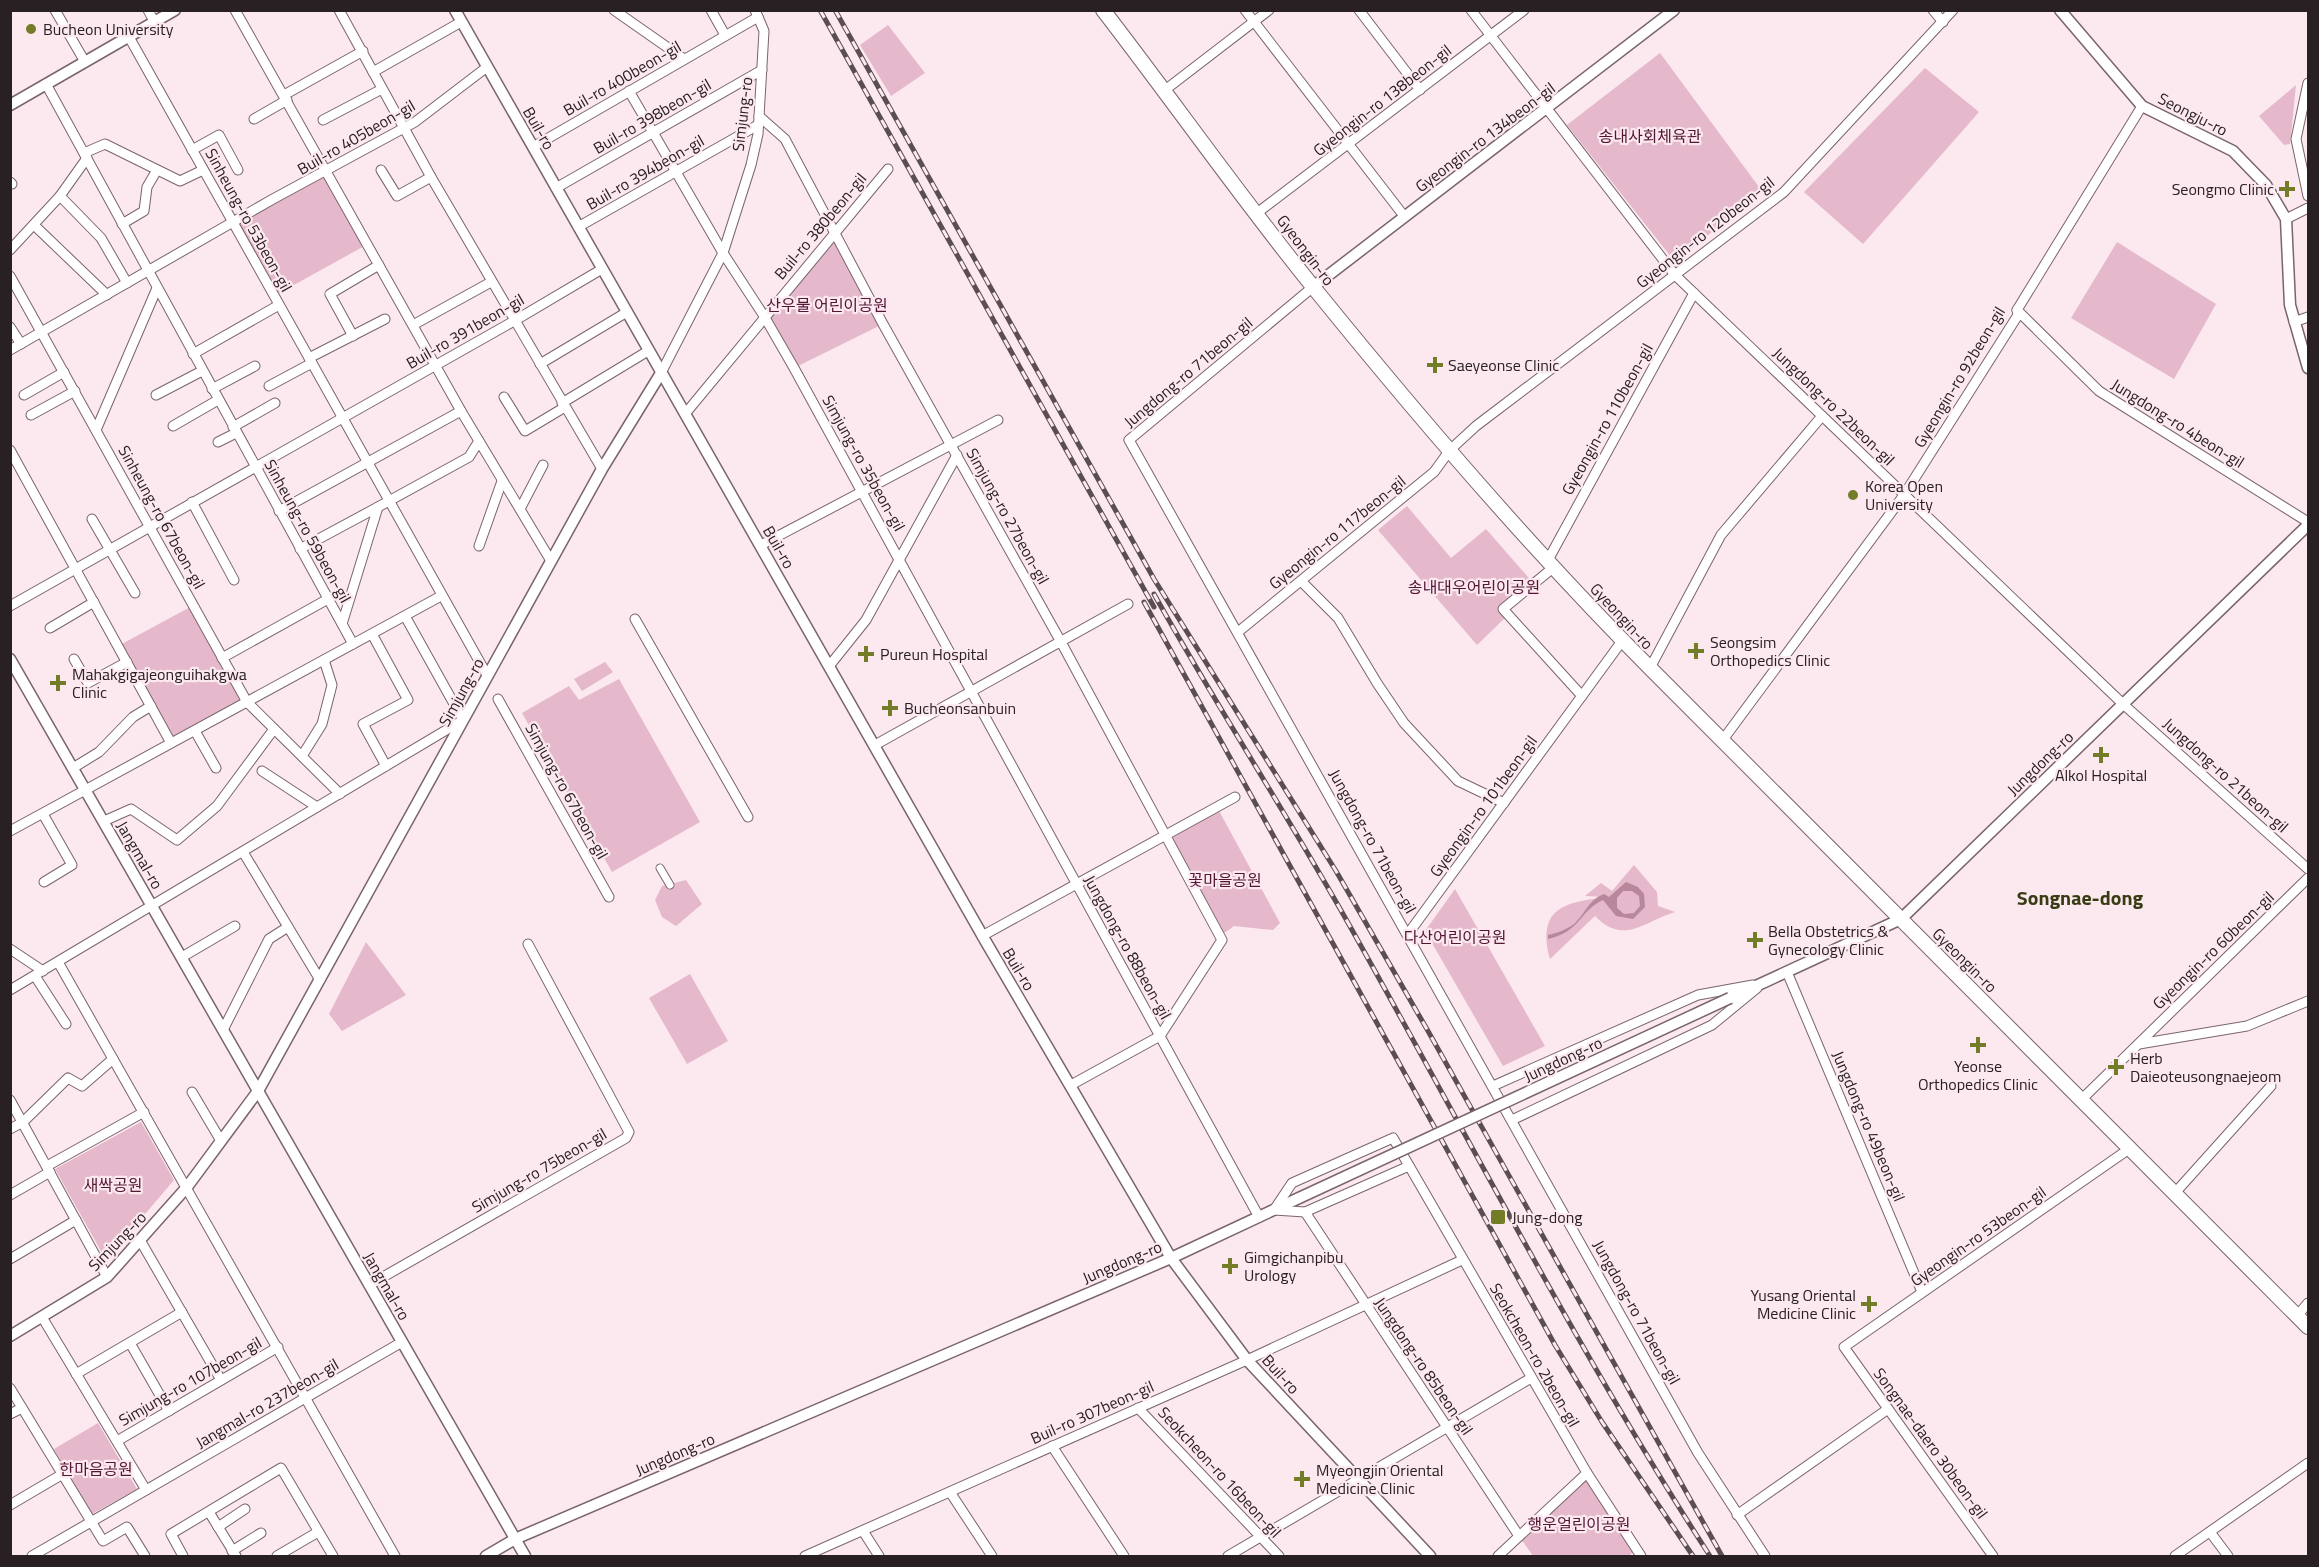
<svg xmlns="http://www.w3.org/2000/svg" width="2319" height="1567" viewBox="0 0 2319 1567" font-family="'Titillium Web','Noto Sans KR',sans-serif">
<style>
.green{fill:#e5b9cb}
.water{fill:#b8879c;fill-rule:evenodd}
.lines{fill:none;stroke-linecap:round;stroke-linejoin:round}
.pedestrian-casing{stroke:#7a646d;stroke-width:9}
.minor-casing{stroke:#7a646d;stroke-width:11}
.tertiary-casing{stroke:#7a646d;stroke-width:13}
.primary-casing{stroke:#7a646d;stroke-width:16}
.pedestrian{stroke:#fff;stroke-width:7}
.minor{stroke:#fff;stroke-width:9}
.tertiary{stroke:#fff;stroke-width:10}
.primary{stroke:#fff;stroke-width:14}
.rail-casing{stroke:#5a4e53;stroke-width:5}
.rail{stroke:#fce8ef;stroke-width:3;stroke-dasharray:9;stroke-linecap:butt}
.tertiary-bridge-casing{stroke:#7a646d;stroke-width:13;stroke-linecap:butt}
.tertiary-bridge{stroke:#fff;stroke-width:10}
.poi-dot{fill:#737c26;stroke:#fce8ef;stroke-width:2}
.labels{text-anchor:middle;stroke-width:4.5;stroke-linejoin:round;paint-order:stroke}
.poi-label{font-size:16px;fill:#292024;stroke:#fce8ef;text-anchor:start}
.street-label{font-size:16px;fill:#292024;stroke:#fce8ef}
.park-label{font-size:16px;fill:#531736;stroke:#fce8ef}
.quarter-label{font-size:20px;font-weight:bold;fill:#383c14;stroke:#fce8ef}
</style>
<rect width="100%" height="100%" fill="#fce8ef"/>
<g class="green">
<polygon points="888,25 925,73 891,96 860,45"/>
<polygon points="1660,53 1762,191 1675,262 1567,125"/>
<polygon points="1925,68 1979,112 1863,244 1804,192"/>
<polygon points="2296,85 2290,144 2284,145 2259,116"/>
<polygon points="327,172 368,244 274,296 233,222"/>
<polygon points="835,231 883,324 794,368 764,316"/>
<polygon points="2117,242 2216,304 2174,379 2071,318"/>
<polygon points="1407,506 1451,558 1486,529 1534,584 1503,609 1508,615 1477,645 1378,530"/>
<polygon points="194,605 247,702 171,743 118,646"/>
<polygon points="605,662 613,672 582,691 574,679"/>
<polygon points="619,679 700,822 612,872 522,713 569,686 579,700"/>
<polygon points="1218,809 1280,923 1273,930 1234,926 1223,934 1169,836"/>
<path d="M1634,865L1657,892L1658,906L1675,912C1645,921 1624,946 1595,916L1550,959C1536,907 1566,902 1608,897L1585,896L1601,883L1612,891Z"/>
<polygon points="686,880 702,904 676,926 662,917 655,900 662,886"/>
<polygon points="1455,889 1545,1046 1503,1066 1425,931"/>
<polygon points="366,942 406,995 342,1031 329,1014"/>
<polygon points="690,974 728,1041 687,1064 649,998"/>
<polygon points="141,1122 174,1180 106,1260 55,1169"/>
<polygon points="98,1423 137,1489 92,1514 54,1449"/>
<polygon points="1587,1473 1636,1549 1629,1556 1533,1556 1519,1536"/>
</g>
<path class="water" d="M1626,882L1638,887L1644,894L1645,907L1633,919L1616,916L1603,900C1578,912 1582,931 1548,939V935C1557,933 1566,930 1574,924C1586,913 1588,900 1604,894L1609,897ZM1623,891H1632L1639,896L1640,906L1634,913L1624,914L1617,908V898Z"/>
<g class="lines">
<g class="pedestrian-casing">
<polyline id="pedestrian" points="660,868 670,885"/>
</g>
<g class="minor-casing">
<g id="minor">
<polyline points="55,10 85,62"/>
<polyline points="148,10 155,23"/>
<polyline points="235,10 461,411 551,561"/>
<polyline points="339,10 431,177 602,469"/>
<polyline points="614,10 684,59"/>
<polyline points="711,10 725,35"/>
<polyline points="1245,10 1404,216"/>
<polyline points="1359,10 1420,90"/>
<polyline points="1471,10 1675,275 2123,704 2308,869"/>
<polyline points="1933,10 1943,22"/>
<polyline points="129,37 487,675"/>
<polyline points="373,72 461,22"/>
<polyline points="2308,83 2296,139 2308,196"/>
<polyline points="46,84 353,644"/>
<polyline points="1165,90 1269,10"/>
<polyline points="629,91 723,253 764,316 794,368 1259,1217"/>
<polyline points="284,95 363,51"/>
<polyline points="759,116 785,139 883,324 1061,642 1222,940 1160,1036 1071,1085"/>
<polyline points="254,119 287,100"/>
<polyline points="323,120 382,89"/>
<polyline points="533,147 758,17"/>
<polyline points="192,150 219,135 238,170"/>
<polyline points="84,153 105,144 180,181 203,170"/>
<polyline points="381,170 397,196 431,177"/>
<polyline points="10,182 12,184"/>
<polyline points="556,188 762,70"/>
<polyline points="60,196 101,238 127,283"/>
<polyline points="1257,213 1524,10"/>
<polyline points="2286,219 2308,208"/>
<polyline points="122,224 144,211 147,187 157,170"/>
<polyline points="34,225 107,295"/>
<polyline points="578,227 758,125"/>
<polyline points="10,250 60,196 87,158"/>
<polyline points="10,276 247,702 340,794"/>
<polyline points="1313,287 1129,440 1698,1453 1765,1556"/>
<polyline points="2017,310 2099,391 2308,522"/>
<polyline points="2294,322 2308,317"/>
<polyline points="413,325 491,282"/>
<polyline points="10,327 21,344"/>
<polyline points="353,336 330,294 379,265"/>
<polyline points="10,350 273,199 415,122 487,67"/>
<polyline points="193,354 279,305"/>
<polyline points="309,358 385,319"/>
<polyline points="540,364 627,312"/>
<polyline points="661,373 723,253 751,165 758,134 764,31 755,10"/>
<polyline points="269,386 312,363"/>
<polyline points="212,389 255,366"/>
<polyline points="24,395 64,372"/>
<polyline points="156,395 202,371"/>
<polyline points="504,397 525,431 565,407"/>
<polyline points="562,403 648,351"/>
<polyline points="685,414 888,169"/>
<polyline points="31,415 75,391"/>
<polyline points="173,426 218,400"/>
<polyline points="233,427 275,403"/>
<polyline points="96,430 157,288"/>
<polyline points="218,442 236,433"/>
<polyline points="10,450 171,743"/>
<polyline points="192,502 234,580"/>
<polyline points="520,509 543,465"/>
<polyline points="279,511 461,411"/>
<polyline points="92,519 135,593"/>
<polyline points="761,545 998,420"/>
<polyline points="479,546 502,481"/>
<polyline points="300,549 378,507"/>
<polyline points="1548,560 1694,293"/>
<polyline points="1554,567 1503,609 1582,696"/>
<polyline points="1301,581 1338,618 1377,683 1404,723 1458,781 1504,803"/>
<polyline points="10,606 514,321 602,269"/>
<polyline points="635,619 748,817"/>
<polyline points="342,624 378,507 469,457 479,441"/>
<polyline points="50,628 94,602"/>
<polyline points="1238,632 1434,472 1450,450 1476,426 1784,192 1953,10"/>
<polyline points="372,634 408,700 363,724 386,766"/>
<polyline points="222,658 328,599"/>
<polyline points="74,659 88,683 127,662"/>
<polyline points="830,665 866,620 957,455"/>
<polyline points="1650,668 1721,535 1822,416"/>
<polyline points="498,699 609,897"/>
<polyline points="195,731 216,768"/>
<polyline points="1722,741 1904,495 2018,315 2017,310 2142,106"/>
<polyline points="875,745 1128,604"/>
<polyline points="302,756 322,724 332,685 324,660"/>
<polyline points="73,768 99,752 133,717 151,706"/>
<polyline points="262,771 317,807"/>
<polyline points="43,814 72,865 44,882"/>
<polyline points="104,821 131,809 177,840 217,806 274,729"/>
<polyline points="10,831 441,596"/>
<polyline points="243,852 320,980"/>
<polyline points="1408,934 1622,641"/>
<polyline points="982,936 1235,797"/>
<polyline points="10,949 43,971"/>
<polyline points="182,957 235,926"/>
<polyline points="58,962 395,1556"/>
<polyline points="1787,972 1922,1292"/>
<polyline points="35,976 66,1024"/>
<polyline points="10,990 463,720 405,616"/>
<polyline points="223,1030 269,939 288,927"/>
<polyline points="2139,1044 2247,1026 2308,1001"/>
<polyline points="1493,1086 1698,995 1753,985"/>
<polyline points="192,1092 221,1141"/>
<polyline points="10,1100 107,1277"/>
<polyline points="2081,1100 2308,878"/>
<polyline points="1512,1120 1712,1025 1757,988"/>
<polyline points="10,1129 23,1122 68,1078 82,1086 113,1059"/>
<polyline points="47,1166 144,1112"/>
<polyline points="2174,1194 2271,1086"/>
<polyline points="10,1195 50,1172"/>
<polyline points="1274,1210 1292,1183 1393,1138 1587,1473 1641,1556"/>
<polyline points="1274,1210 1305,1212 1409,1166"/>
<polyline points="1305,1212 1519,1536"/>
<polyline points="140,1240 221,1380"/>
<polyline points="10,1259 76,1220"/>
<polyline points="369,1285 626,1138 629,1132 528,944"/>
<polyline points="42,1317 146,1490"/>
<polyline points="2296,1317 2308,1303"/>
<polyline points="130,1343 169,1411"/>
<polyline points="76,1374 182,1312"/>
<polyline points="10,1388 103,1541 127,1527 145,1556"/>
<polyline points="1138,1408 1279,1556"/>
<polyline points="10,1414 22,1408"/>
<polyline points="117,1441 278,1347"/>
<polyline points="1052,1446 1124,1556"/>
<polyline points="950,1492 992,1556"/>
<polyline points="10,1505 61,1475"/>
<polyline points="209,1512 236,1556"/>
<polyline points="1737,1515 1888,1409"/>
<polyline points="218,1527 245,1509"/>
<polyline points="863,1531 879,1556"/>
<polyline points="2210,1532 2228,1556"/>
<polyline points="232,1551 261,1533"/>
<polyline points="32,1556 402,1342"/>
<polyline points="183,1556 171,1534 281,1468 333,1556"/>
<polyline points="277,1556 318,1532"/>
<polyline points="805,1556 1247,1360 1462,1260"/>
<polyline points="1228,1556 1531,1378"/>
<polyline points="1498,1556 1587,1473"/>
<polyline points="1993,1556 1844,1347 2129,1149"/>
<polyline points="2175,1556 2308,1463"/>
</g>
</g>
<g class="tertiary-casing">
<g id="tertiary">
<polyline points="455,10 986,942 1171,1258 1247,1360 1430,1556"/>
<polyline points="2060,10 2142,106 2233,151 2266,185 2286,219 2290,305 2308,368"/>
<polyline points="10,105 175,10"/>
<polyline points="1313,287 1674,10"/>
<polyline points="10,659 525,1556"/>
<polyline points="1730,998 1901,919 2308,525"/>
<polyline points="10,1336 107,1277 187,1187 258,1091 602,469 661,373"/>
<polyline points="486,1556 515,1539 1171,1258 1299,1198"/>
</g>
</g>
<g class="primary-casing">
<path id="primary" d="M1103,10C1174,102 1241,198 1314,288C1420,419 1531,549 1650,668L2308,1327"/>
</g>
<use href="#pedestrian" class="pedestrian"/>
<use href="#minor" class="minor"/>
<use href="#tertiary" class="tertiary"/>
<use href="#primary" class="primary"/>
<g class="rail-casing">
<g id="rail">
<polyline points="820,10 1154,607"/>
<polyline points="835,10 1154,579 1336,871 1428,1031 1722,1556"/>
<path d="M1154,594C1216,705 1285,811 1347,921C1467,1134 1578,1352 1710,1556"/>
<polyline points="1144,602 1555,1345 1602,1422 1693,1556"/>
</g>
</g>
<use href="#rail" class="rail"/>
<g class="tertiary-bridge-casing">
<polyline id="tertiary-bridge" points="1299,1198 1730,998"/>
</g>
<use href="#tertiary-bridge" class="tertiary-bridge"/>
</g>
<g class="poi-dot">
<circle cx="31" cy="29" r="6"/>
<path d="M2284 180h6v6h6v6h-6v6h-6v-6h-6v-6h6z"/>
<path d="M1432 356h6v6h6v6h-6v6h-6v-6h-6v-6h6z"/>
<circle cx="1853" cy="495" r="6"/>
<path d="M1693 642h6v6h6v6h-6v6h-6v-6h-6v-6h6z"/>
<path d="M863 645h6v6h6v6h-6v6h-6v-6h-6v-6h6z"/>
<path d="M55 674h6v6h6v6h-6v6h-6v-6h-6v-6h6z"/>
<path d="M887 699h6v6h6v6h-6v6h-6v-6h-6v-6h6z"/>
<path d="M2098 746h6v6h6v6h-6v6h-6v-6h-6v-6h6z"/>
<path d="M1752 931h6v6h6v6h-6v6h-6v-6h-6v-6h6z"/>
<path d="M1975 1036h6v6h6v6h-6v6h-6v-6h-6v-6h6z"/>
<path d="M2113 1058h6v6h6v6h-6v6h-6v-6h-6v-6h6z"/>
<rect x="1490" y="1209" width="16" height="16" rx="3"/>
<path d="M1227 1257h6v6h6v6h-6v6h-6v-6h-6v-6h6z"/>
<path d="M1866 1295h6v6h6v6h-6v6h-6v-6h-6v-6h6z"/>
<path d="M1299 1470h6v6h6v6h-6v6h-6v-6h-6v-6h6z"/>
</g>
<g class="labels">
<g class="poi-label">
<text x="43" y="35">Bucheon University</text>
<text x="2274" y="195" text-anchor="end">Seongmo Clinic</text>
<text x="1448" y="371">Saeyeonse Clinic</text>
<text x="1865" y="492">Korea Open<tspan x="1865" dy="18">University</tspan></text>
<text x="1710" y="648">Seongsim<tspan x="1710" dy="18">Orthopedics Clinic</tspan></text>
<text x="880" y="660">Pureun Hospital</text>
<text x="72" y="680">Mahakgigajeonguihakgwa<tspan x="72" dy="18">Clinic</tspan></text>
<text x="904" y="714">Bucheonsanbuin</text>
<text x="2101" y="781" text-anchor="middle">Alkol Hospital</text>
<text x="1768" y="937">Bella Obstetrics &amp;<tspan x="1768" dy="18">Gynecology Clinic</tspan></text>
<text x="2130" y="1064">Herb<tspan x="2130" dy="18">Daieoteusongnaejeom</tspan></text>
<text x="1978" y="1072" text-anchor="middle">Yeonse<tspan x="1978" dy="18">Orthopedics Clinic</tspan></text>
<text x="1512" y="1223">Jung-dong</text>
<text x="1244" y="1263">Gimgichanpibu<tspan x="1244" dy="18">Urology</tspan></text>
<text x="1856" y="1301" text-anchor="end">Yusang Oriental<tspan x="1856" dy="18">Medicine Clinic</tspan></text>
<text x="1316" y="1476">Myeongjin Oriental<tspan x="1316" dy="18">Medicine Clinic</tspan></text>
</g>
<g class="street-label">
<text transform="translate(622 78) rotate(-30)" y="6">Buil-ro 400beon-gil</text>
<text transform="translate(1382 100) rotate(-38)" y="6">Gyeongin-ro 138beon-gil</text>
<text transform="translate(742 114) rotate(-83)" y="6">Simjung-ro</text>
<text transform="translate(2193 114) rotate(27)" y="6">Seongju-ro</text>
<text transform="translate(652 116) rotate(-30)" y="6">Buil-ro 398beon-gil</text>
<text transform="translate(539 128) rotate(60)" y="6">Buil-ro</text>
<text transform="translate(356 137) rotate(-30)" y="6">Buil-ro 405beon-gil</text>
<text transform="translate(1485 137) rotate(-37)" y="6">Gyeongin-ro 134beon-gil</text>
<text transform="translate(645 172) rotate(-30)" y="6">Buil-ro 394beon-gil</text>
<text transform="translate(249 220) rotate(61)" y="6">Sinheung-ro 53beon-gil</text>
<text transform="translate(820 226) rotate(-50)" y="6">Buil-ro 380beon-gil</text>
<text transform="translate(1705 232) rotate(-38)" y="6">Gyeongin-ro 120beon-gil</text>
<text transform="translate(1306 250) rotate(53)" y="6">Gyeongin-ro</text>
<text transform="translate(465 331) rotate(-30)" y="6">Buil-ro 391beon-gil</text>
<text transform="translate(1188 372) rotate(-40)" y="6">Jungdong-ro 71beon-gil</text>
<text transform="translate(1959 377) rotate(-59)" y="6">Gyeongin-ro 92beon-gil</text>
<text transform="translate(1834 406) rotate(44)" y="6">Jungdong-ro 22beon-gil</text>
<text transform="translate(1607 419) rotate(-61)" y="6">Gyeongin-ro 110beon-gil</text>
<text transform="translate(2178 423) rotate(32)" y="6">Jungdong-ro 4beon-gil</text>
<text transform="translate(864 463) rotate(61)" y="6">Simjung-ro 35beon-gil</text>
<text transform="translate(1008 516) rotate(61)" y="6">Simjung-ro 27beon-gil</text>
<text transform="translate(162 517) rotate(61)" y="6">Sinheung-ro 67beon-gil</text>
<text transform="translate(308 531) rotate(61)" y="6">Sinheung-ro 59beon-gil</text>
<text transform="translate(1337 532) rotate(-39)" y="6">Gyeongin-ro 117beon-gil</text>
<text transform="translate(779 547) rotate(60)" y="6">Buil-ro</text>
<text transform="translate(1622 616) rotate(47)" y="6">Gyeongin-ro</text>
<text transform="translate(461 692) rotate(-61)" y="6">Simjung-ro</text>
<text transform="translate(2040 763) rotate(-44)" y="6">Jungdong-ro</text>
<text transform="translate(2226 775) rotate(42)" y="6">Jungdong-ro 21beon-gil</text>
<text transform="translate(567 791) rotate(61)" y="6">Simjung-ro 67beon-gil</text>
<text transform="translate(1483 806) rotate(-54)" y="6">Gyeongin-ro 101beon-gil</text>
<text transform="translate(1373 841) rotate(61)" y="6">Jungdong-ro 71beon-gil</text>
<text transform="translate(140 855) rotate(60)" y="6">Jangmal-ro</text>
<text transform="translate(1128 947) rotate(61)" y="6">Jungdong-ro 88beon-gil</text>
<text transform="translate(2213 950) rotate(-44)" y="6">Gyeongin-ro 60beon-gil</text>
<text transform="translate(1965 960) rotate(45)" y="6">Gyeongin-ro</text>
<text transform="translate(1019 969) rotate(59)" y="6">Buil-ro</text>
<text transform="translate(1563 1059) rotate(-25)" y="6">Jungdong-ro</text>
<text transform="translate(1869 1126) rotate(67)" y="6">Jungdong-ro 49beon-gil</text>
<text transform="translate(539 1170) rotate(-30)" y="6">Simjung-ro 75beon-gil</text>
<text transform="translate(1978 1236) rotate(-35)" y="6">Gyeongin-ro 53beon-gil</text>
<text transform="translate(117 1241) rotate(-46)" y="6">Simjung-ro</text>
<text transform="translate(1122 1262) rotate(-23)" y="6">Jungdong-ro</text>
<text transform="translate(387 1286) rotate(60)" y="6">Jangmal-ro</text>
<text transform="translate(1637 1312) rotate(61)" y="6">Jungdong-ro 71beon-gil</text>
<text transform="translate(1535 1355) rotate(60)" y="6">Seokcheon-ro 2beon-gil</text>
<text transform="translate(1424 1366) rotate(56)" y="6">Jungdong-ro 85beon-gil</text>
<text transform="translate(1281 1374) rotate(48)" y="6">Buil-ro</text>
<text transform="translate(190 1381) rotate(-30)" y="6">Simjung-ro 107beon-gil</text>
<text transform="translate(267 1403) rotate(-30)" y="6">Jangmal-ro 237beon-gil</text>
<text transform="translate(1092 1412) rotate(-24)" y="6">Buil-ro 307beon-gil</text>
<text transform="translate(1931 1443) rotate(54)" y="6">Songnae-daero 30beon-gil</text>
<text transform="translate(675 1454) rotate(-23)" y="6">Jungdong-ro</text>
<text transform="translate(1220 1472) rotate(47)" y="6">Seokcheon-ro 16beon-gil</text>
</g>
<g class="park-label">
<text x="1650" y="142">송내사회체육관</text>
<text x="827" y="311">산우물 어린이공원</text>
<text x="1474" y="593">송내대우어린이공원</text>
<text x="1225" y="886">꽃마을공원</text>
<text x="1455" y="943">다산어린이공원</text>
<text x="113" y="1191">새싹공원</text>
<text x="96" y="1475">한마음공원</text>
<text x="1579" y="1530">행운얼린이공원</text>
</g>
<g class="quarter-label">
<text x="2080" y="905">Songnae-dong</text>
</g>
</g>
<rect width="2319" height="1567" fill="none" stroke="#292024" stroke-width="24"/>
</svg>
